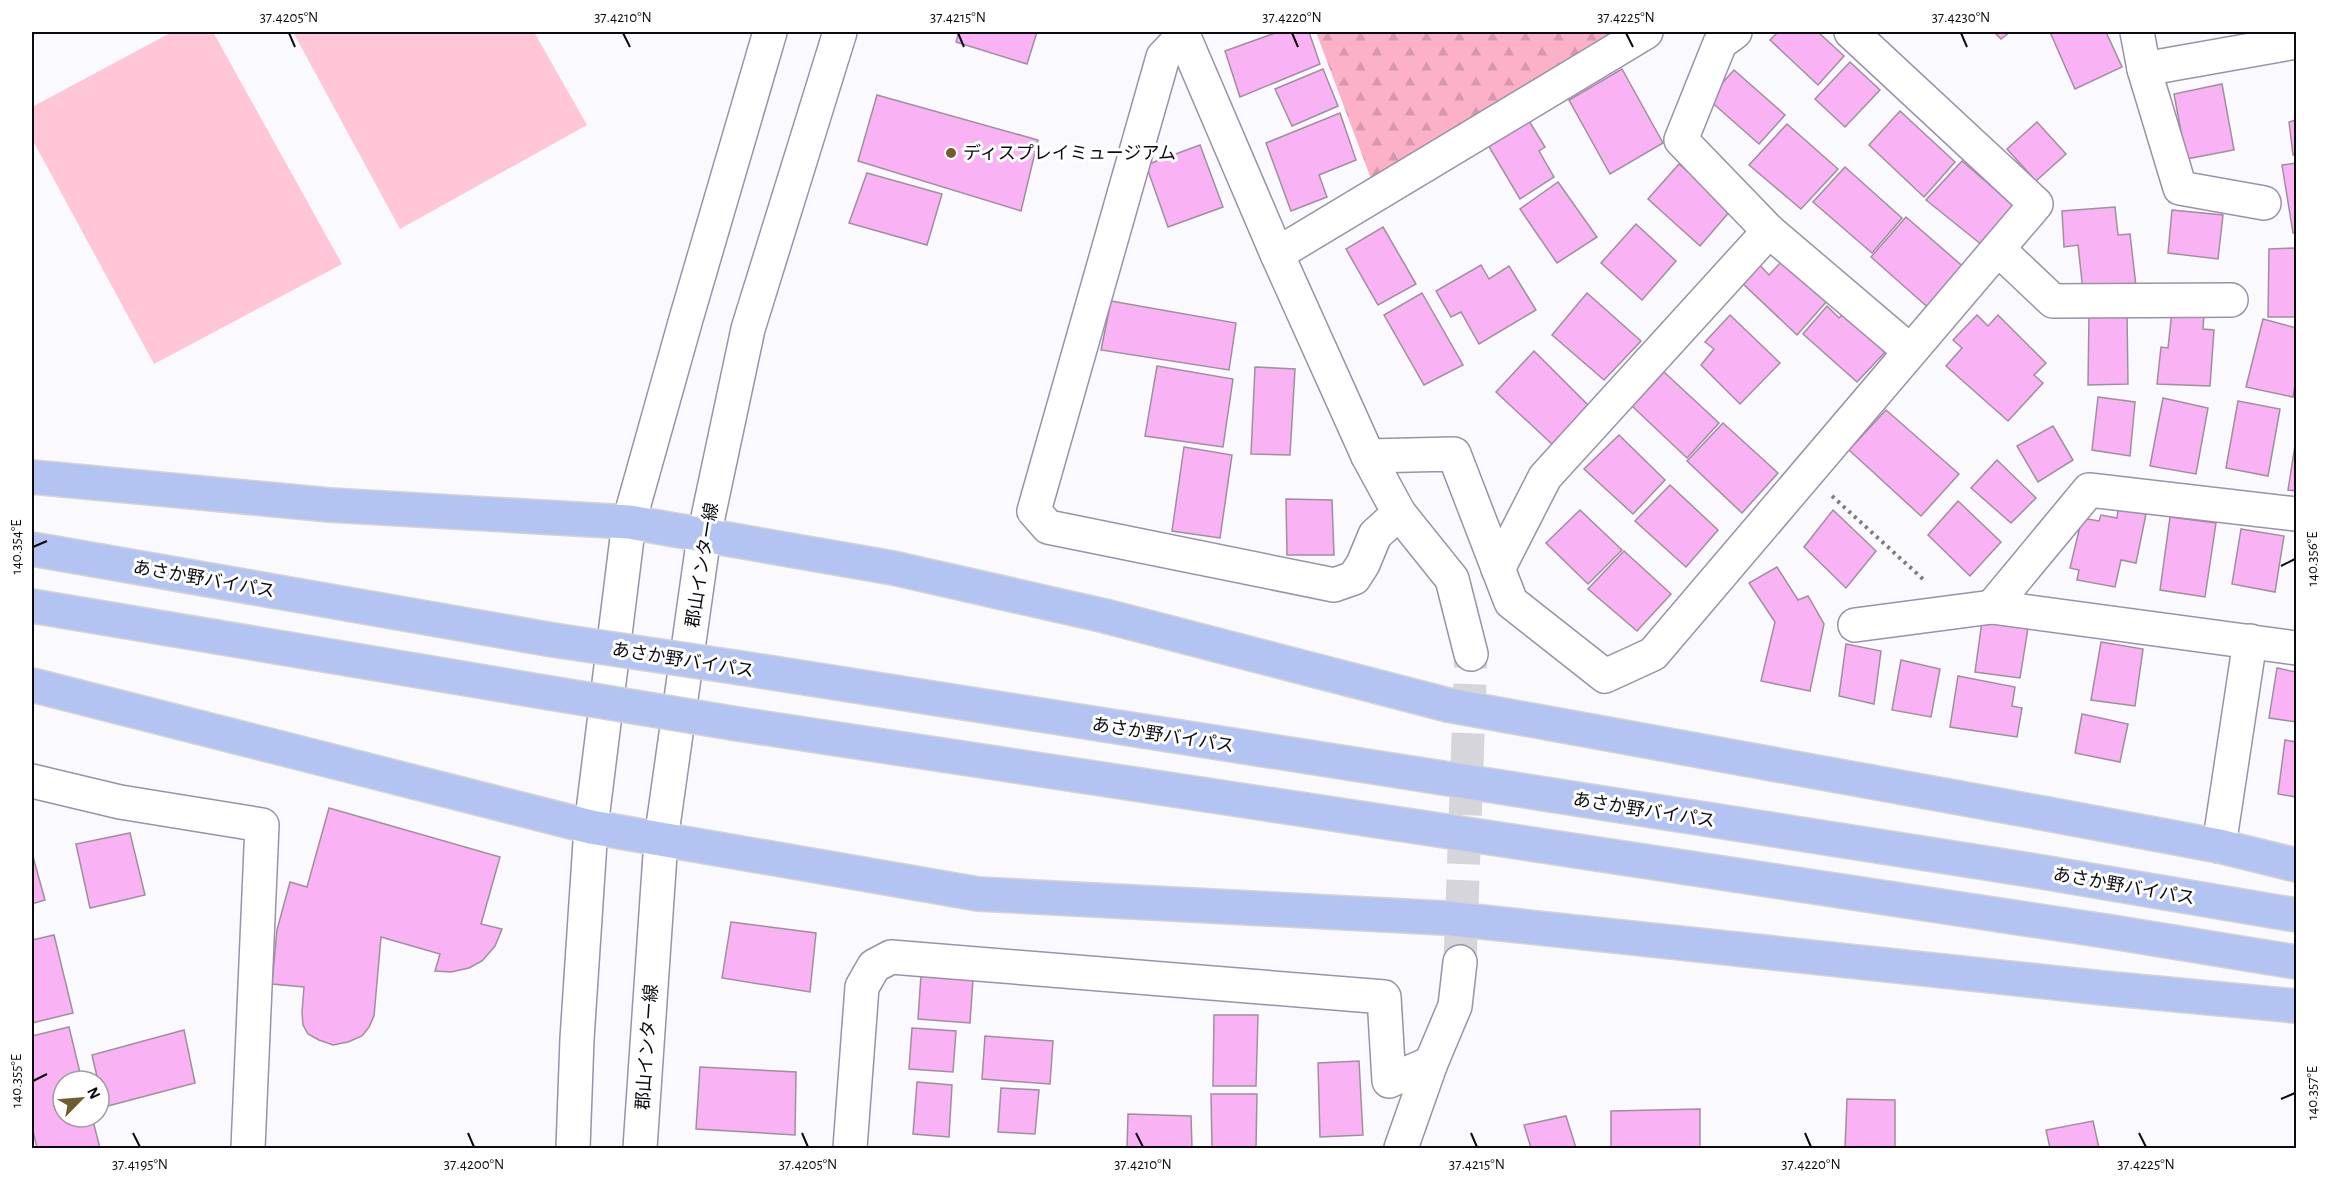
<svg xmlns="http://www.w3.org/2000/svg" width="2328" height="1180" viewBox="0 0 2328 1180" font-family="'Alegreya Sans','Noto Sans JP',sans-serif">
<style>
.forest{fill:url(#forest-firs)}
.garden{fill:#ffc6d7}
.building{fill:#f9b3f4;stroke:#a08e9f;stroke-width:1.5}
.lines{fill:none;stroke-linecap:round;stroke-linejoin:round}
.minor-tunnel{stroke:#d6d5da;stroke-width:33;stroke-dasharray:33 16;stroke-linecap:butt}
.minor-casing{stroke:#9992a8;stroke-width:36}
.highway-casing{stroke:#d3d3d4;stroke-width:36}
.path{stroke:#7d7b81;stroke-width:4;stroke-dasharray:3 4.5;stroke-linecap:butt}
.minor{stroke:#fff;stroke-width:33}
.highway{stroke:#b3c4f2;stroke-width:33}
.highway-bridge-casing{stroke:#d3d3d4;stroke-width:36;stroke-linecap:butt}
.highway-bridge{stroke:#b3c4f2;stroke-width:33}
.ticks{fill:none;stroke:#0c0a11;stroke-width:2}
.poi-dot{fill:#705d2b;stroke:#fff;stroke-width:2}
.labels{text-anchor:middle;stroke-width:6;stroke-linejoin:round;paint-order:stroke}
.poi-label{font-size:18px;fill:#0c0a11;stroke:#fff;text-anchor:start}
.street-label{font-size:18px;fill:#0c0a11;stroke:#fff}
.neatline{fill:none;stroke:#0c0a11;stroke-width:2}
.ticks-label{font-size:15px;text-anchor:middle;fill:#0c0a11}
</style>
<defs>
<pattern id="forest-firs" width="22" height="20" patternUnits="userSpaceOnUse" patternTransform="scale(1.5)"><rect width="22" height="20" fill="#fdb1c9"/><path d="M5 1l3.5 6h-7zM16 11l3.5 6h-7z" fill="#d897ac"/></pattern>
</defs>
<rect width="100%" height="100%" fill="#faf9fd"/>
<polygon class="forest" points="1316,32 1609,32 1610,34 1373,184"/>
<g class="garden">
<polygon points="172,32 213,32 342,264 154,364 32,139 32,107"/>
<polygon points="293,32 534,32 587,125 400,229"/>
</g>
<g class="building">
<polygon points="959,32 1037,32 1027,64 956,42"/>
<polygon points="1278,32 1309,32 1320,64 1240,97 1225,51"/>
<polygon points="1778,32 1818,32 1844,56 1818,85 1770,40"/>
<polygon points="1994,32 2010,32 2001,39"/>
<polygon points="2050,32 2106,32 2122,67 2075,89"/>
<polygon points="1850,62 1880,90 1845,127 1815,99"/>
<polygon points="1323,69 1338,106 1292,126 1275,89"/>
<polygon points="1622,69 1663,143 1610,174 1569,100"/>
<polygon points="1734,70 1785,115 1759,144 1708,99"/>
<polygon points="2222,84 2234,150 2186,159 2174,94"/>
<polygon points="877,95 1038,140 1021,211 858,161"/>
<polygon points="1900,111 1955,162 1924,197 1869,145"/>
<polygon points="1340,113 1356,160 1319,175 1327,197 1291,211 1266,143"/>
<polygon points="2296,120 2296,154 2293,155 2289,122"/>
<polygon points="1529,121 1545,147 1539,151 1554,177 1520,199 1488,145"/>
<polygon points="2037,122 2066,154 2036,181 2007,149"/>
<polygon points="1787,124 1838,169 1801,209 1749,165"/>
<polygon points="1200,145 1223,207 1168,227 1146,165"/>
<polygon points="1962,161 2020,211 1987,249 1926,200"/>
<polygon points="2296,163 2296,233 2293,233 2282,165"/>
<polygon points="1679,164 1731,210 1700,246 1648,199"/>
<polygon points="1845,167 1902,218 1872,253 1813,202"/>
<polygon points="867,173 942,194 927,245 849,223"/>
<polygon points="1558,182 1597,237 1557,263 1520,209"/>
<polygon points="2115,207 2118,235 2130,234 2136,286 2083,291 2078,245 2064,247 2062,211"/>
<polygon points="2172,210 2223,215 2218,259 2168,253"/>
<polygon points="1906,217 1967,270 1932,311 1871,257"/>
<polygon points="1636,224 1676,261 1642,300 1601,263"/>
<polygon points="1383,227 1416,284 1378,305 1346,249"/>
<polygon points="2296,248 2296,317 2268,317 2269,249"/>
<polygon points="1784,259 1827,301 1797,335 1740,281 1758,263 1769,275"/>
<polygon points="1481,265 1489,279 1509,266 1536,310 1479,344 1461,312 1451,317 1436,291"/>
<polygon points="1422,293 1463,365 1424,385 1384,315"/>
<polygon points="1587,293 1641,341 1604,380 1552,335"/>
<polygon points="1111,301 1236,323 1229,370 1101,350"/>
<polygon points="1827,306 1839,318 1847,310 1889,348 1857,382 1803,334"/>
<polygon points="2172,311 2204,313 2203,329 2214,330 2210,386 2157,384 2161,347 2168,348"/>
<polygon points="2089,314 2127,314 2128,384 2088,385"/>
<polygon points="1730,315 1780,363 1740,404 1701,365 1714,349 1705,342"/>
<polygon points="1977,315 1988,326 1998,315 2046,363 2034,375 2043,383 2008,421 1946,366 1962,348 1953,340"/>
<polygon points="2263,319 2296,328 2296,378 2293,397 2246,387"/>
<polygon points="1534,351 1591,408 1554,446 1496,392"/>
<polygon points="1157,366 1233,379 1223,447 1145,436"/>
<polygon points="1255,367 1295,369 1290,455 1251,454"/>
<polygon points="1664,372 1719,423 1687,458 1632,406"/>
<polygon points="2098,397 2135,402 2130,456 2092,450"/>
<polygon points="2163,398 2208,408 2196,474 2150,466"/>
<polygon points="2238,401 2280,409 2268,476 2226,468"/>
<polygon points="1886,410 1959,474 1921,516 1849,450"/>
<polygon points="1723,423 1778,473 1742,513 1687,461"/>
<polygon points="2053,426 2073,460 2038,482 2017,446"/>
<polygon points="1619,435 1665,480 1633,514 1584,469"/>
<polygon points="2296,439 2296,491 2288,490"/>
<polygon points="1184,447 1232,455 1220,538 1172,531"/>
<polygon points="1997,460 2036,498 2011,523 1971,488"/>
<polygon points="1670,485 1718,530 1686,567 1635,521"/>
<polygon points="1286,499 1332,500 1334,555 1287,555"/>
<polygon points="1958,501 2001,542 1970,576 1928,535"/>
<polygon points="1580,510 1622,550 1588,584 1546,543"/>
<polygon points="1833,510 1876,551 1846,588 1804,547"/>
<polygon points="2118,510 2146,514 2136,563 2121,560 2115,587 2077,580 2079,570 2070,568 2082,518 2099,521 2101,515 2117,518"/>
<polygon points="2170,517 2216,523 2205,597 2160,590"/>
<polygon points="2241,529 2284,536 2275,592 2232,584"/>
<polygon points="1624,551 1671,594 1637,631 1588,589"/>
<polygon points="1777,567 1798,600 1808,596 1824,624 1810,691 1761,681 1775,622 1749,583"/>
<polygon points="1982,621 2028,628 2020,678 1975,672"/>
<polygon points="2101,642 2143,649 2135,706 2091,700"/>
<polygon points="1846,644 1881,651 1874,704 1839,696"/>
<polygon points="1901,660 1940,669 1931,717 1892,710"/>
<polygon points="2277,668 2296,672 2296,722 2269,718"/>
<polygon points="1958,676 2015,687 2012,706 2022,708 2017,737 1950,727"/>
<polygon points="2082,714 2128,724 2120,762 2075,753"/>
<polygon points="2285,740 2296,742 2296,797 2278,794"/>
<polygon points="329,808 500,857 481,924 502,929 495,946 482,961 469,968 451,972 435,971 440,954 381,937 374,1016 369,1027 362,1036 348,1042 333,1045 319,1040 308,1034 303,1025 302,1012 304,987 272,984 277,930 290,882 307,887"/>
<polygon points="130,833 145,895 90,908 76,844"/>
<polygon points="32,853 45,900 32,904"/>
<polygon points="731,922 816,933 810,992 722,978"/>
<polygon points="54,935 73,1013 32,1023 32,940"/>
<polygon points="921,975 973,979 970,1023 918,1019"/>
<polygon points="1214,1015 1258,1015 1256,1086 1213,1086"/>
<polygon points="69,1027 82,1081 63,1081 63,1117 92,1117 100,1148 37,1148 32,1127 32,1036"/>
<polygon points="912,1028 956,1031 953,1072 909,1069"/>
<polygon points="184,1030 195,1083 104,1107 92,1055"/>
<polygon points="985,1036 1053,1041 1050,1084 982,1079"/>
<polygon points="1359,1061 1363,1135 1320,1137 1318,1063"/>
<polygon points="700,1067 796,1072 795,1135 696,1129"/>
<polygon points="917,1082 952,1085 949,1137 913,1134"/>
<polygon points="1001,1088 1039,1090 1035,1134 998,1132"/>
<polygon points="1211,1094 1257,1094 1256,1148 1212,1148"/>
<polygon points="1847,1099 1895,1100 1895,1148 1845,1148"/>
<polygon points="1700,1109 1700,1148 1611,1148 1611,1111"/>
<polygon points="1128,1114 1191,1116 1192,1148 1127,1148"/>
<polygon points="1566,1116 1576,1148 1531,1148 1524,1125"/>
<polygon points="2093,1121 2099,1148 2050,1148 2046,1130"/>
</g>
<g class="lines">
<polyline class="minor-tunnel" points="1460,962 1471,654"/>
<g class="minor-casing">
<g id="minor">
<polyline points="1182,32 1277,254 1368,456 1399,513 1452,579 1471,654"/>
<polyline points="1735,32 1720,43 1681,140 1769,231 1910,351"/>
<polyline points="2137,32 2144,69 2180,188 2264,203"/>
<polyline points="1183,36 1163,57 1034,511 1048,527 1334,585 1354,578 1363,564 1375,535 1399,513"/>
<polyline points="2144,69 2296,42"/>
<polyline points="1998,249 2053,301 2231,300"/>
<polyline points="1277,254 1646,32"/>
<polyline points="1368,456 1454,454 1511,602 1605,676 1653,654 2036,204 1851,32"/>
<polyline points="1498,569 1545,477 1769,231"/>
<polyline points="1992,607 2089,490 2296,514"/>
<polyline points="1855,625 1992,607 2296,648"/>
<polyline points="32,781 120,802 262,825 248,1148"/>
<polyline points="2219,846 2250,641"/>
<polyline points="573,1148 577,1039 591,827 629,522 686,319 770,32"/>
<polyline points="640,1148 661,840 704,536 748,329 840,32"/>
<polyline points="850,1148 862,987 874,966 891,957 1384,997 1389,1081 1431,1063"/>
<polyline points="1401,1148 1431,1063 1455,1006 1460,962"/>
</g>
</g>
<g class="highway-casing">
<g id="highway">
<polyline points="32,477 330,505 629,522 893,568 1105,616 1448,705 2042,813 2219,846 2296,865"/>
<polyline points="32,549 553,640"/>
<polyline points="32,606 550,693"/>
<polyline points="741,668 2030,870 2296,915"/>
<polyline points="32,685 591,827 978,894 1444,918 2103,988 2296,1006"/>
<polyline points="738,724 2112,932 2296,962"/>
</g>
</g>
<polyline class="path" points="1832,496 1924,580"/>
<use href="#minor" class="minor"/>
<use href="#highway" class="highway"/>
<g class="highway-bridge-casing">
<g id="highway-bridge">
<polyline points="553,640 741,668"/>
<polyline points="550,693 738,724"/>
</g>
</g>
<use href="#highway-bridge" class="highway-bridge"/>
</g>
<path class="ticks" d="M289,33L295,47M623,33L630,47M958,33L964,47M1292,33L1298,47M1626,33L1633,47M1961,33L1967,47M33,547L47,541M2281,566L2295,559M33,1081L47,1074M2281,1099L2295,1093M133,1133L140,1147M468,1133L474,1147M802,1133L808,1147M1136,1133L1143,1147M1471,1133L1477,1147M1805,1133L1811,1147M2139,1133L2146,1147"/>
<circle class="poi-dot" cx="951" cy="153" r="6"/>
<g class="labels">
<g class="poi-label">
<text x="963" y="159">ディスプレイミュージアム</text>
</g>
<g class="street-label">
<text transform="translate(702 565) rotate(-81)" y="6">郡山インター線</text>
<text transform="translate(204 579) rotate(10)" y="6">あさか野バイパス</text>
<text transform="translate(683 660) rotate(9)" y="6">あさか野バイパス</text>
<text transform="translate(1163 735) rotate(9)" y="6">あさか野バイパス</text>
<text transform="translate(1644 810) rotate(9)" y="6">あさか野バイパス</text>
<text transform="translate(2124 886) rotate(10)" y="6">あさか野バイパス</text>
<text transform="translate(647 1047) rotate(-86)" y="6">郡山インター線</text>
</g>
</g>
<rect width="2328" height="1180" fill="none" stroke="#ffffff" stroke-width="66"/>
<g transform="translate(81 1099) rotate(65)"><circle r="28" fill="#ffffff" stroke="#9e9da0" stroke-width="1.5"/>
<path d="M0-4.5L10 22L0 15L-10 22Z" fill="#705d2b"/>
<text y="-9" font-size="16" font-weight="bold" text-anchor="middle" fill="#0c0a11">N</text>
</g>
<rect x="33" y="33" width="2262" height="1114" class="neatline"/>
<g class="ticks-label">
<text x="289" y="22">37.4205°N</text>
<text x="623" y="22">37.4210°N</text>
<text x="958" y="22">37.4215°N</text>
<text x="1292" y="22">37.4220°N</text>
<text x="1626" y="22">37.4225°N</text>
<text x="1961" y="22">37.4230°N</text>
<text transform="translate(16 547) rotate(-90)" y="5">140.354°E</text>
<text transform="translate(2312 559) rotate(-90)" y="5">140.356°E</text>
<text transform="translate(16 1081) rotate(-90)" y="5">140.355°E</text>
<text transform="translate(2312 1093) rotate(-90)" y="5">140.357°E</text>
<text x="140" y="1169">37.4195°N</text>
<text x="474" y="1169">37.4200°N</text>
<text x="808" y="1169">37.4205°N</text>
<text x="1143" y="1169">37.4210°N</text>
<text x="1477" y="1169">37.4215°N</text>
<text x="1811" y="1169">37.4220°N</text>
<text x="2146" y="1169">37.4225°N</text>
</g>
</svg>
